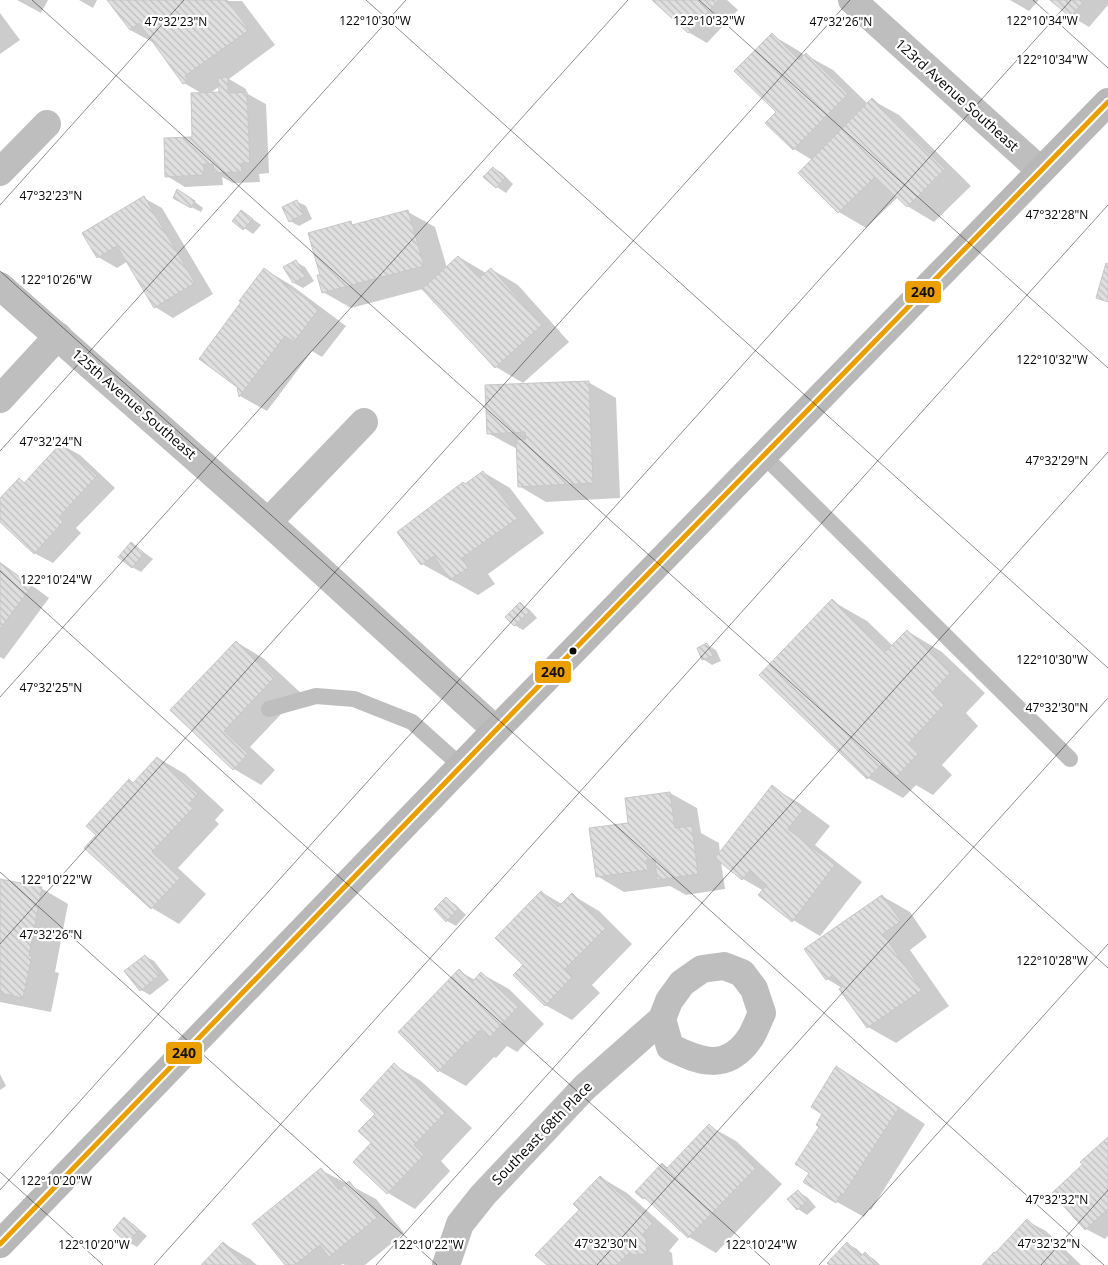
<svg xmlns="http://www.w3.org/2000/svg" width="1108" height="1265" viewBox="0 0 1108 1265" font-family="'Open Sans',sans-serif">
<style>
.shadow{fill:#0003;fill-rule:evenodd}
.building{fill:url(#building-back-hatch);stroke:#c7c7c7}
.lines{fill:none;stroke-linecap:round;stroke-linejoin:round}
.service{stroke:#bebebe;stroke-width:16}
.minor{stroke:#bebebe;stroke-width:28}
.secondary{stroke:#b8b8b8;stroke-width:28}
.bus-1-casing{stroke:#fff;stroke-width:9}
.bus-1{stroke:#eb9e00;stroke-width:5}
.ticks{fill:none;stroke:#000;stroke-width:1;stroke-opacity:0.45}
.bus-dot{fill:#000;stroke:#fff;stroke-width:2}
.labels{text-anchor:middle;stroke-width:4.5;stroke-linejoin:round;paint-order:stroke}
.street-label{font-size:14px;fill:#000;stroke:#fff}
.ticks-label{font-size:12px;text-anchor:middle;fill:#000;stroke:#fff;stroke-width:4.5;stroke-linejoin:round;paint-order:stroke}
.line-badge{stroke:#fff;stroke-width:2}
.pale-badge-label{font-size:14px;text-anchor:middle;font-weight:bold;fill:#111}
</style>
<defs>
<pattern id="building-back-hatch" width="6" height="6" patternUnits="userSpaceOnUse" patternTransform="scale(1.25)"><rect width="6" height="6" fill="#dfdfdf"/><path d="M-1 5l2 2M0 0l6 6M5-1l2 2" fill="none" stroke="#bebebe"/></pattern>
</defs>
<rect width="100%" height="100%" fill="#fff"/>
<g class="shadow">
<polygon points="17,0 48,0 41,13"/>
<polygon points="79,0 97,0 93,8"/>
<path d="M109,0L242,1L275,45L229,79L246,89V93L266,104L269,173L259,174L260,182L233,183L222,177L223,185L185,187L167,176L193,138L203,94L184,83L156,44L130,30ZM220,86V93L209,94Z"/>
<polygon points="653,0 727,0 738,10 707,43 688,32"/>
<polygon points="1010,0 1039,0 1029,11"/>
<polygon points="1052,0 1108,0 1108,5 1089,27 1071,16"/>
<polygon points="0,13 20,40 0,54"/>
<polygon points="772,35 799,51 805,56 806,55 833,70 868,104 872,100 899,115 971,186 934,222 907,206 898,197 866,228 839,212 800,173 812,160 794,149 778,112"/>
<polygon points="493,168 502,173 513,184 506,193 497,187 485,177"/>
<polygon points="187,196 203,208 201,212 174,198"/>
<polygon points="144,198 162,208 213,294 173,318 155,307 128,261 117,268 98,257"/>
<polygon points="296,201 306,206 312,219 299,226 290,221"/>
<polygon points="241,211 261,225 253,234 234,221"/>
<polygon points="408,212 435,227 447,268 459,257 486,273 491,269 518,285 569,342 523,383 496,367 423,289 351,308 323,292 321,276 350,223 356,226"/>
<polygon points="296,262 305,267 314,281 303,288 294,283 285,268"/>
<polygon points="264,269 291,285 346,326 322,357 312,351 267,411 240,396 238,386 243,302"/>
<polygon points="588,382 616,398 620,498 546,502 519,486 517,449 488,433"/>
<polygon points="62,445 80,455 115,488 76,528 81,533 53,563 34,553 0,520 0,500 19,480 25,483"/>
<polygon points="483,472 510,488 544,533 488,574 495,584 478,595 422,564 466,485"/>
<polygon points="131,543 153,559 141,572 132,567"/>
<polygon points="0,562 49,598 4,659 0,657"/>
<polygon points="832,601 867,621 893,646 907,631 942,652 985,693 966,713 978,726 942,765 952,775 933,795 916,785 903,798 868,778 761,675"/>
<polygon points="520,604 529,609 537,618 523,630 514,625"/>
<polygon points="236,642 263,658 301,693 250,747 275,770 261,785 234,769 172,710"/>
<polygon points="707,645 716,650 721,661 712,665 703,659"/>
<polygon points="158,758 185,774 224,810 215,820 219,824 178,868 206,894 179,924 152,908 98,835 129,781 134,784"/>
<polygon points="772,787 799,803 830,826 815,845 862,882 820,936 793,920 764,891 743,879 721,862 725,889 686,895 670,886 624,892 597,876 630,824 626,799 670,793 697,808 701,833 719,843 720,854"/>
<polygon points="0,880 41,888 68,904 55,972 59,973 51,1012 0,1002"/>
<polygon points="541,892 562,904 572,895 599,911 632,944 592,985 600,993 572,1020 545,1005 524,965"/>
<polygon points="882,896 910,912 927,937 910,950 949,1006 896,1043 868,1027 841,989 842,988 827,979"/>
<polygon points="446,899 455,904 466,915 456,926 447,921"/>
<polygon points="145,956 154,961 169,980 150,995 141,990"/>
<polygon points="459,971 475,980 482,974 509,989 544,1024 517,1052 507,1046 496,1058 494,1057 466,1086 439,1071"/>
<polygon points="394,1065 421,1081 472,1128 441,1161 450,1171 415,1209 388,1193 373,1143 377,1113"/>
<polygon points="837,1068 864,1084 925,1124 871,1210 869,1209 864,1217 837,1202 811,1172 821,1126"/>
<polygon points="0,1074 6,1086 0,1090"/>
<polygon points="709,1126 736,1141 782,1184 716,1253 689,1237 654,1204 643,1198 662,1165 668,1168"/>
<polygon points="1108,1138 1108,1236 1105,1239 1086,1229 1084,1164"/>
<polygon points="321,1170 376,1199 404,1233 365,1265 345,1265 343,1264 341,1265 287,1265"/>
<polygon points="600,1177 627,1193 679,1239 669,1251 672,1253 673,1265 548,1265"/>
<polygon points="798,1192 807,1197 816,1207 807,1215 798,1209 789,1199"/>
<polygon points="124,1219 133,1224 147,1236 137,1247 128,1242 115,1230"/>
<polygon points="1027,1221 1046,1231 1081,1265 983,1265"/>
<polygon points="223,1243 250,1259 257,1265 203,1265"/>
<polygon points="848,1244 857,1249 864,1256 865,1254 874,1259 880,1265 831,1265"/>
</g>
<g class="building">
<polygon points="107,0 227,0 249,30 185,76 188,81 183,84 139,23 130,30"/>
<polygon points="652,0 719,0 688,33"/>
<polygon points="1050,0 1085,0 1070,17"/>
<polygon points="772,33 799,60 806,53 848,94 793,150 765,123 776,112 734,71"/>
<polygon points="228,77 228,93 247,92 250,163 241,163 242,172 214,173 213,164 204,164 204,175 165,177 164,138 192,137 191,93 219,92 218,78"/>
<polygon points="872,98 945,169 907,207 875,177 838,213 798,173"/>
<polygon points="493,167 505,178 496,188 483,177"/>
<polygon points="177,189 195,201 191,208 173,198"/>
<polygon points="144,196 195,283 154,308 117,246 97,258 82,233"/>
<polygon points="297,200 304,214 289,222 282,207"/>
<polygon points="241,210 253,219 243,230 232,221"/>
<polygon points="408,210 424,266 322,293 317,275 320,275 308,233 351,221 352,225"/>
<polygon points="458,256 479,278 491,268 542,325 495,368 422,289"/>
<polygon points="296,260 306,276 293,283 283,267"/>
<polygon points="1106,263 1108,264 1108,302 1096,298"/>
<polygon points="264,268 319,309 294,342 285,336 239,397 237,387 199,359 241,302 239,301"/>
<polygon points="589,381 593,483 518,487 516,440 526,439 525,432 487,434 485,385"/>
<polygon points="61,443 97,476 59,517 63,522 34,554 0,522 0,498 19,478 24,483"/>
<polygon points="483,471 518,518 462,558 468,568 450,580 434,556 421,565 397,532 463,482 465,484"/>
<polygon points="131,542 144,553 132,568 118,557"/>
<polygon points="0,563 32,586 0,629"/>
<polygon points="832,599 886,651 907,630 951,672 932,693 944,705 908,744 918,754 897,776 883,763 867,779 759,675"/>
<polygon points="520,602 529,612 514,626 505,617"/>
<polygon points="236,641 275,677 224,731 248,754 233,770 170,710"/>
<polygon points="707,643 713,656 702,660 697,648"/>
<polygon points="157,757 198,794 189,804 193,808 152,852 180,878 151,909 84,848 96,835 86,826 129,779 133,783"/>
<polygon points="772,785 803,810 788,829 835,865 792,922 758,895 767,885 749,871 742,880 715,858"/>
<polygon points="670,792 675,828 692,826 698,874 657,880 655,859 646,860 648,870 596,877 589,828 628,823 625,798"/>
<polygon points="0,879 42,887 29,956 32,956 23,998 0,993"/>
<polygon points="541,891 558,907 572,893 606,928 565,969 573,976 545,1006 513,975 523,965 495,938"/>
<polygon points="882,895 901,921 883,934 922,990 867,1028 839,989 842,987 833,975 826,980 804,949"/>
<polygon points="446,897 458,909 446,922 434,909"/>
<polygon points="145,955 160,975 140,991 124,971"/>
<polygon points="459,969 472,982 481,972 518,1007 489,1038 480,1030 468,1043 466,1042 438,1072 398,1032"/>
<polygon points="394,1063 446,1112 414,1145 424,1155 387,1194 353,1162 371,1143 358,1131 375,1114 360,1100"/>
<polygon points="836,1066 899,1108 843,1195 841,1194 836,1203 803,1182 809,1173 795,1164 819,1127 816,1125 822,1114 811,1107"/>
<polygon points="709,1124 756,1168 688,1238 644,1197 643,1199 635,1192 662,1163 667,1168"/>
<polygon points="1108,1137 1108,1209 1085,1230 1052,1193 1083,1164 1080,1162"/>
<polygon points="321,1168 339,1190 349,1181 378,1217 329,1257 320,1245 295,1265 285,1265 252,1224"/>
<polygon points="600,1176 653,1223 643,1234 646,1237 647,1254 630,1255 629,1253 617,1265 547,1265 535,1255 579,1210 573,1204"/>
<polygon points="798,1190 807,1201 797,1210 787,1199"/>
<polygon points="124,1217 139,1230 127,1243 113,1230"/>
<polygon points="1027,1219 1070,1260 1066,1265 982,1265 994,1252 995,1253"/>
<polygon points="223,1242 248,1265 201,1265"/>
<polygon points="847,1242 861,1256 865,1252 878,1265 829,1265 827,1263"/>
</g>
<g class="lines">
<g class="service">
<polyline points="763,455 1070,759"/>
<polyline points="269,709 316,696 354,699 412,722 461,766"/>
</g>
<g class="minor">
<polyline points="852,0 1040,170"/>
<polyline points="0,172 47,124"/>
<polyline points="0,286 268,522 496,730"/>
<polyline points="0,399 58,336"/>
<polyline points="268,522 364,422"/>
<path d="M446,1265L460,1224L483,1195L585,1087L662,1019L669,1001L682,983L702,969L724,966L742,973L754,989L762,1013C758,1021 755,1031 750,1038C727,1072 700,1062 670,1047L662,1019"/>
</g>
<polyline class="secondary" points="0,1244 496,730 1108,102"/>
<g class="bus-1-casing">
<polyline id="bus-1" points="0,1244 496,730 1108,102"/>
</g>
<use href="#bus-1" class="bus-1"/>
</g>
<path class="ticks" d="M32,0L1108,968M366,0L1108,668M699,0L1108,368M1033,0L1108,68M0,205L184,0M0,271L1104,1265M0,451L406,0M0,571L770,1265M0,697L628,0M0,872L437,1265M0,944L850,0M0,1172L103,1265M0,1190L1071,0M154,1265L1108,205M376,1265L1108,452M597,1265L1108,698M819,1265L1108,944M1041,1265L1108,1190"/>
<circle class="bus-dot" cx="573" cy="651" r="4.5"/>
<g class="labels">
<g class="street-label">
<text transform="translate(957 95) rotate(42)" y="5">123rd Avenue Southeast</text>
<text transform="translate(134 404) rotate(41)" y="5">125th Avenue Southeast</text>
<text transform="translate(542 1133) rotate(-46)" y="5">Southeast 68th Place</text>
</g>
</g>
<g class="ticks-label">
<text x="1042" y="25">122°10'34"W</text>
<text x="375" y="25">122°10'30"W</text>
<text x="709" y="25">122°10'32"W</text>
<text x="176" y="26">47°32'23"N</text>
<text x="841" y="26">47°32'26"N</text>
<text x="1052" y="64">122°10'34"W</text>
<text x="51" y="200">47°32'23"N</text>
<text x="1057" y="219">47°32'28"N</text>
<text x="56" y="284">122°10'26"W</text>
<text x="1052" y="364">122°10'32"W</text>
<text x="51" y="446">47°32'24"N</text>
<text x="1057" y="465">47°32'29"N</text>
<text x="56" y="584">122°10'24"W</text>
<text x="1052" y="664">122°10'30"W</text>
<text x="51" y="692">47°32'25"N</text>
<text x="1057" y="712">47°32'30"N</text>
<text x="56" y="884">122°10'22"W</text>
<text x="51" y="939">47°32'26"N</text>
<text x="1052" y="965">122°10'28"W</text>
<text x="56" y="1185">122°10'20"W</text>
<text x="1057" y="1204">47°32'32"N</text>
<text x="606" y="1248">47°32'30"N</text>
<text x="1049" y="1248">47°32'32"N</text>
<text x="94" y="1249">122°10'20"W</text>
<text x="428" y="1249">122°10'22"W</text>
<text x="761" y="1249">122°10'24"W</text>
</g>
<g class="line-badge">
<rect x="904" y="280" width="38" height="24" rx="5" fill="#eb9e00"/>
<rect x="534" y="660" width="38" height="24" rx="5" fill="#eb9e00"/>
<rect x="165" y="1041" width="38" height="24" rx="5" fill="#eb9e00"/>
</g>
<g class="pale-badge-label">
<text x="923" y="297">240</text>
<text x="553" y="677">240</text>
<text x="184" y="1058">240</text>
</g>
</svg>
